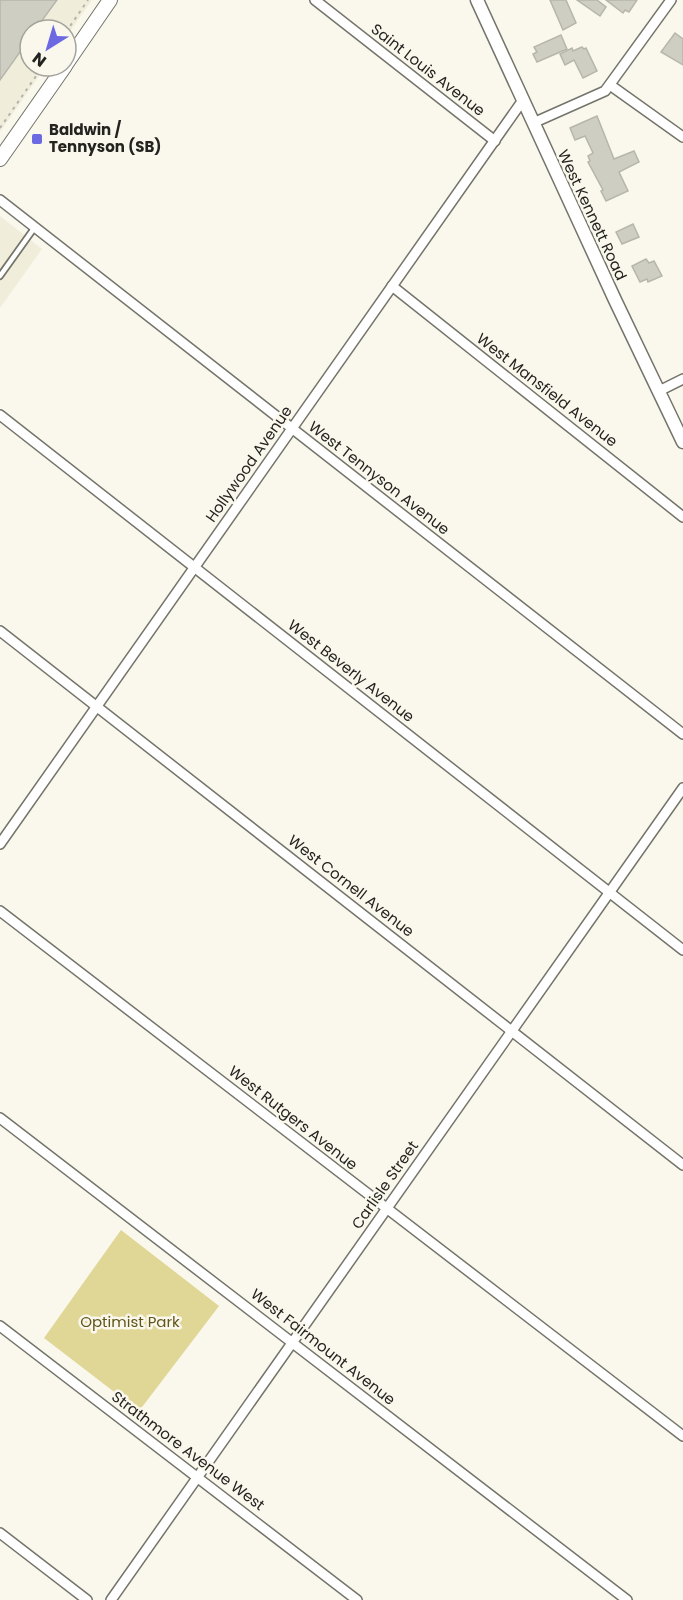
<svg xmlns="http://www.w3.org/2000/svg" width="683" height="1600" viewBox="0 0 683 1600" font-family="Poppins,sans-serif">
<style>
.built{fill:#f0eedb}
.green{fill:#e0d695}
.building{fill:#cfcec3;stroke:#b7b6ab;stroke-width:1.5}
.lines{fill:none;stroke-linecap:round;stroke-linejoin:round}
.service-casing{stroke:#75746a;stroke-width:8}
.minor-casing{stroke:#75746a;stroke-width:12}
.tertiary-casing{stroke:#75746a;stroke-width:15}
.secondary-casing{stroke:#75746a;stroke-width:16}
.path{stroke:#b5b3aa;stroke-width:2;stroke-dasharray:3 4.5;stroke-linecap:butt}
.service{stroke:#fff;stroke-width:4.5}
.minor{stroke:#fff;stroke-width:9}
.tertiary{stroke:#fff;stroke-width:12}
.secondary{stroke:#fff;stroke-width:14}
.poi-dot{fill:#6c69e3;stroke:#faf8ed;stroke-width:2}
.labels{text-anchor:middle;stroke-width:5;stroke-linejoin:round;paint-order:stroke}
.street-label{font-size:15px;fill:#24231f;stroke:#faf8ed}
.poi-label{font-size:15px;font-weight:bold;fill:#24231f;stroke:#faf8ed;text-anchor:start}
.park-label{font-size:15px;fill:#60561a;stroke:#faf8ed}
</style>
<rect width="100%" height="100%" fill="#faf8ed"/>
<g class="built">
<polygon points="0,0 92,0 66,37 66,30 30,30 30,66 46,66 0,132"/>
<polygon points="0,216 42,249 0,308"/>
</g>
<polygon class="green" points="121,1230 219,1306 139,1411 44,1338"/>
<g class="building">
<polygon points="0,0 57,0 35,30 30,30 30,38 0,80"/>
<polygon points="550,0 566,0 576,23 563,30"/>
<polygon points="577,0 597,0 606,7 600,16"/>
<polygon points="606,0 637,0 629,12 625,10 623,13"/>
<polygon points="675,33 683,39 683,65 661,52"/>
<polygon points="561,35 567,49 537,62 533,54 537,52 534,47"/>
<polygon points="582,47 584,49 586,48 597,71 583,78 574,60 565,65 560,54 572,48 573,51"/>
<polygon points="597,116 614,159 634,151 639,162 619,172 628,191 606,201 601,191 603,190 588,162 590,161 588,156 593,153 585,136 575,140 570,128"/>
<polygon points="633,224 639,237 622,244 616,232"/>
<polygon points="646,259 649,263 654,261 662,276 648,282 647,279 640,282 632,266"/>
</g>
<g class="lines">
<g class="service-casing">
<polyline id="service" points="0,276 35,227"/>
</g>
<g class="minor-casing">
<g id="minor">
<polyline points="315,0 495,141"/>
<polyline points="610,85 683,137"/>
<polyline points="533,123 605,91 671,0"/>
<polyline points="0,200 683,734"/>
<polyline points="392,286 683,517"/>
<polyline points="659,391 683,379"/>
<polyline points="0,415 683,950"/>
<polyline points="0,631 683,1165"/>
<polyline points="0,844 523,100"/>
<polyline points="0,911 683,1436"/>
<polyline points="0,1118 627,1600"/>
<polyline points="0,1326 357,1600"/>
<polyline points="0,1533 87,1600"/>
<polyline points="111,1600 683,788"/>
</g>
</g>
<g class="tertiary-casing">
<polyline id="tertiary" points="477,0 615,300 683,442"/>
</g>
<g class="secondary-casing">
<g id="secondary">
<polyline points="66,64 110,0"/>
<polyline points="0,159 65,66"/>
</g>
</g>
<g class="path">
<polyline points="66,32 88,0"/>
<polyline points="0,128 43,66"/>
</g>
<use href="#service" class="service"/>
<use href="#minor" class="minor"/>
<use href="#tertiary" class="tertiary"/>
<use href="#secondary" class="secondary"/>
</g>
<rect class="poi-dot" x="31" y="133" width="12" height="12" rx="3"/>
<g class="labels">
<g class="street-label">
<text transform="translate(428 70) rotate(38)" y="5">Saint Louis Avenue</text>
<text transform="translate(592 215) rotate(65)" y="5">West Kennett Road</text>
<text transform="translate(547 390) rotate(38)" y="5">West Mansfield Avenue</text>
<text transform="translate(249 464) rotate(-55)" y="5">Hollywood Avenue</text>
<text transform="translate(379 478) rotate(38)" y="5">West Tennyson Avenue</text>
<text transform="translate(351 671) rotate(38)" y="5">West Beverly Avenue</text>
<text transform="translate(351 886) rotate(38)" y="5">West Cornell Avenue</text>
<text transform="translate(293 1118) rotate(38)" y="5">West Rutgers Avenue</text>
<text transform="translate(385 1185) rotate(-55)" y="5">Carlisle Street</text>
<text transform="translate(323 1347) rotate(38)" y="5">West Fairmount Avenue</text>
<text transform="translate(188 1451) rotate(37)" y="5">Strathmore Avenue West</text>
</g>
<g class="poi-label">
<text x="49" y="135">Baldwin /<tspan x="49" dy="17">Tennyson (SB)</tspan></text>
</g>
<g class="park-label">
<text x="130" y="1327">Optimist Park</text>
</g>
</g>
<g transform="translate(48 48) rotate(217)"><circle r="28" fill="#faf8ed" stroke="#a4a39b" stroke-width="1.5"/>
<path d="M0-4.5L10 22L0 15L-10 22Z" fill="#6c69e3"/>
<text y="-9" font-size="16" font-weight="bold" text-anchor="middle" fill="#24231f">N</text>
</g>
</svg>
